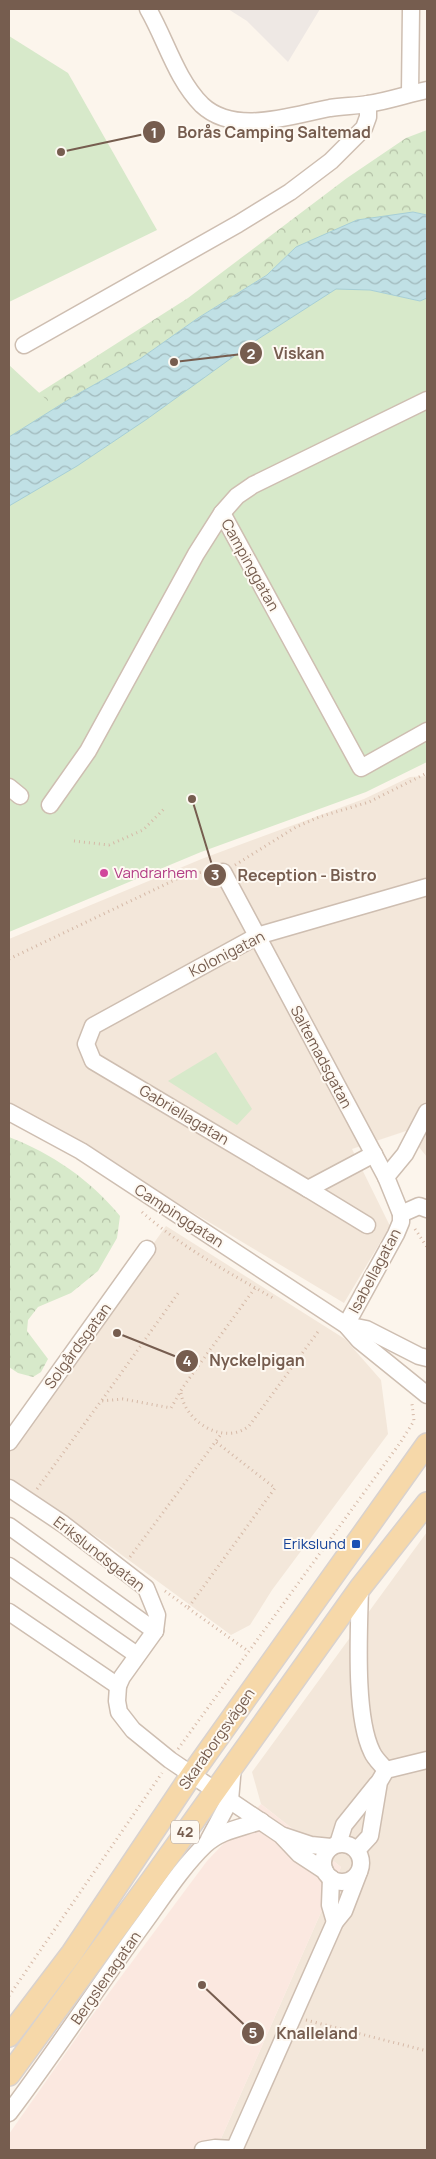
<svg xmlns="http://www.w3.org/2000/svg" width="436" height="2159" viewBox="0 0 436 2159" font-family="Manrope,sans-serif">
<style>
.residential{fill:#f3e7da}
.commercial{fill:#fbe8e0}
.industrial{fill:#eee8e4}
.forest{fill:url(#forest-crowns)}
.park{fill:#d7e9ca}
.water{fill:url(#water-waves);stroke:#a7cfd6}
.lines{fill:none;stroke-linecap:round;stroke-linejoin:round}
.minor-casing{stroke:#cebeb1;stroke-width:19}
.major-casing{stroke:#d9d2ce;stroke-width:24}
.path{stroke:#d5b9a7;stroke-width:3;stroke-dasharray:1 4;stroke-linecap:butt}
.minor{stroke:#fff;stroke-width:16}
.major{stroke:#f6d8a9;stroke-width:21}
.hotel-dot{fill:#d1479c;stroke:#fef9f2;stroke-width:2}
.transit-dot{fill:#1a4fb4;stroke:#fef9f2;stroke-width:2}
.labels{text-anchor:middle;stroke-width:4;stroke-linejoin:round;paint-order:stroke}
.shield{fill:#fef9f2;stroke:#9f8c80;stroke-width:1}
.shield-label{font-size:14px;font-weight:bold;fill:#765d4f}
.street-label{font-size:15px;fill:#765d4f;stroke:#fef9f2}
.hotel-label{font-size:15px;fill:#b23c85;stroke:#fef9f2;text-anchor:start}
.transit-label{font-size:15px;fill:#164399;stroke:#fef9f2;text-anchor:end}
.leader{fill:none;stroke:#765d4f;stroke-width:2}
.callout-dot{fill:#765d4f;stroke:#fef9f2;stroke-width:2}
.mark-label{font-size:15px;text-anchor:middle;font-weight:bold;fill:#fff}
.callout-label{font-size:16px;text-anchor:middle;font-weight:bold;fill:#765d4f;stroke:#fef9f2;stroke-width:4;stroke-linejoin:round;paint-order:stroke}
</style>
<defs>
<pattern id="forest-crowns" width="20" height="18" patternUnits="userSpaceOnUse" patternTransform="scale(1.25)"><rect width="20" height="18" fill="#d7e9ca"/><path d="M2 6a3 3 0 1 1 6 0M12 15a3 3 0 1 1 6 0" fill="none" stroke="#b3c0a6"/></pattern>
<pattern id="water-waves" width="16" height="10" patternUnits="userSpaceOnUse" patternTransform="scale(1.25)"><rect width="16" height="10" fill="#c0e0e5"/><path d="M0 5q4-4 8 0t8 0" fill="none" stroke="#a1b9bc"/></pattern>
</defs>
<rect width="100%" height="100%" fill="#fcf5ec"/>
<g class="residential">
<polygon points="427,776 427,1157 406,1131 352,1149 390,1226 344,1303 87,1149 9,1108 9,939 204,858 364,799 410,777"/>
<polygon points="166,1226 345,1339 381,1380 388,1434 272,1590 250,1625 231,1635 100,1539 9,1481 9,1447"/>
<polygon points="427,1532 427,2150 216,2150 341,1867 261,1804 252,1772"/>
</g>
<polygon class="commercial" points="261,1804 341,1867 216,2150 9,2150 9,2134 91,2017 207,1861"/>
<polygon class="industrial" points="228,9 320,9 288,62 247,21"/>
<g class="forest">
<polygon points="427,130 427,215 413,212 296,247 267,275 198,318 140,359 76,395 18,433 9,412 188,298 347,178 406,138"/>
<path d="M9,1137C51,1153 91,1180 120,1216L117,1238L98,1271L71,1293L38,1307L28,1320L27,1331L48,1359L41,1372L33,1377L18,1373L9,1367Z"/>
</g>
<g class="park">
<polygon points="9,36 68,73 157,230 9,302"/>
<polygon points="336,288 370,290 420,301 427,298 427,762 366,792 201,852 9,932 9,365 101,450 255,341"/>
<polygon points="216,1052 252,1109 237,1125 168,1081"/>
</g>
<polygon class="water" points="413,212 427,215 427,298 420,301 370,290 336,289 255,341 147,419 77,466 9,506 9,437 76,395 140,359 198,318 267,275 296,247 357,220"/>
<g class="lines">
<g class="minor-casing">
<g id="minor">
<path d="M148,9C166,40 176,79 202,105C235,136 292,115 330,108C343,106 356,106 368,104C388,101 408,94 427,90"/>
<polyline points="410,93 411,9"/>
<polyline points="24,345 238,224 290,192 331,161 364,128 368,117 368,104"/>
<polyline points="222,513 237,496 253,485 427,400"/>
<polyline points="9,787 20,796"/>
<polyline points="50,805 88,751 196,554 222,513 361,768 427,731"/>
<polyline points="223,872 386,1177 401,1214 401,1222 396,1234 346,1325"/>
<polyline points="9,1112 81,1151 346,1325 359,1340 427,1395"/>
<polyline points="374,1154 308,1189 93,1061 86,1044 93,1026 257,936 427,887"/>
<polyline points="386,1177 405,1154 427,1112"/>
<polyline points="308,1189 367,1225"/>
<polyline points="401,1214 419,1206 427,1209"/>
<polyline points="346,1325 366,1329 419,1356 427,1358"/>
<polyline points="9,1442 147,1249"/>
<polyline points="9,1488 63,1524 146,1588 157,1615 155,1631 122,1677 118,1686 117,1701 119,1712 133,1730 170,1760 281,1835 299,1854 325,1871"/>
<polyline points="9,1526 155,1631"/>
<polyline points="9,1566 137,1655"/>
<path d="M360,1588C359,1630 354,1716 372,1752C375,1759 382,1765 386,1770"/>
<polyline points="9,1612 118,1686"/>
<polyline points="284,1836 311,1845 331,1847"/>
<polyline points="209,1839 230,1800 233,1766"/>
<polyline points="338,1844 344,1825 377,1784"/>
<circle cx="342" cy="1863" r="19"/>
<polyline points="357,1850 370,1836 379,1782 386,1770 427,1760"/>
<polyline points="331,1878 330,1905 335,1922"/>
<path d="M9,2113C56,2051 98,1986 144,1923C163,1897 182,1867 205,1845C221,1830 241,1828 261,1821"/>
<polyline points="203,2150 215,2148 234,2149"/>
<polyline points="234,2150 335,1922 344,1911 359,1872"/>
</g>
</g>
<g class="major-casing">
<g id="major">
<polyline points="9,2036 72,1953 192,1774 427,1444"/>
<polyline points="9,2075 151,1881 360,1588 427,1503"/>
</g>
</g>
<g class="path">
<polyline points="74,841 109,845 143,830 165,808"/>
<polyline points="235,865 296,827 319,817 369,802 427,773"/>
<polyline points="9,959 185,875 208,871"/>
<path d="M142,1212C181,1247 228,1272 273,1298"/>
<polyline points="415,1229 427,1247"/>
<path d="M181,1393C185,1422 224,1446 249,1426L320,1329"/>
<polyline points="102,1400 179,1292"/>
<polyline points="37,1489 101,1401 123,1399 171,1408 183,1387 255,1288"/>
<polyline points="130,1557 222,1433"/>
<polyline points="165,1591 188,1608 275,1488 216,1442"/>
<polyline points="188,1608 248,1651"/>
<polyline points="178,1749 400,1443 414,1421 412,1404"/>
<polyline points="9,1996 162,1773"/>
<polyline points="306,2020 427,2051"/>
</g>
<use href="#minor" class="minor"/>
<use href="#major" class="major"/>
</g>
<circle class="hotel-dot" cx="104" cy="873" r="5"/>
<rect class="transit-dot" x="351" y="1539" width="10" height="10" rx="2.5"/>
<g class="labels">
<rect class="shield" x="171" y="1820.5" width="28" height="23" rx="4"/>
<g class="shield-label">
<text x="185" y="1837">42</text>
</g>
<g class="street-label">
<text transform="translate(250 565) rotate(61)" y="5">Campinggatan</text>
<text transform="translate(227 954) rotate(-27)" y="5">Kolonigatan</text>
<text transform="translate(321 1057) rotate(62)" y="5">Saltemadsgatan</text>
<text transform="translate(184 1115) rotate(31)" y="5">Gabriellagatan</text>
<text transform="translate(179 1216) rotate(33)" y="5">Campinggatan</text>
<text transform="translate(375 1271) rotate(-62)" y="5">Isabellagatan</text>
<text transform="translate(78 1346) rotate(-54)" y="5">Solgårdsgatan</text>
<text transform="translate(99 1554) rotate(38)" y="5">Erikslundsgatan</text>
<text transform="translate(217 1739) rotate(-55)" y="5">Skaraborgsvägen</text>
<text transform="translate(106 1978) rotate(-55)" y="5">Bergslenagatan</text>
</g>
<g class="hotel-label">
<text x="114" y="878">Vandrarhem</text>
</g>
<g class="transit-label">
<text x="346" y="1549">Erikslund</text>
</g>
</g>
<path class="leader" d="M61 152L154 132M174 362L251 353M192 799L215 875M117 1333L187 1361M202 1985L253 2033"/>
<g class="callout-dot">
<circle cx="61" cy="152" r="5"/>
<circle cx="174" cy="362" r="5"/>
<circle cx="192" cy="799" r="5"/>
<circle cx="117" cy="1333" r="5"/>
<circle cx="202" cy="1985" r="5"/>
<circle cx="154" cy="132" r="12"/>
<circle cx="251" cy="353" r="12"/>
<circle cx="215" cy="875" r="12"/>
<circle cx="187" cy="1361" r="12"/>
<circle cx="253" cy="2033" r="12"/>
</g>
<g class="mark-label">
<text x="154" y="138">1</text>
<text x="251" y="359">2</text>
<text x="215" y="880">3</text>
<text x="187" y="1366">4</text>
<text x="253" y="2038">5</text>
</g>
<g class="callout-label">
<text x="274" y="138">Borås Camping Saltemad</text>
<text x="299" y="359">Viskan</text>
<text x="307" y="881">Reception - Bistro</text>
<text x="257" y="1366">Nyckelpigan</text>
<text x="317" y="2039">Knalleland</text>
</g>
<rect width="436" height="2159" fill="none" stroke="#765d4f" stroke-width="20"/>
</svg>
